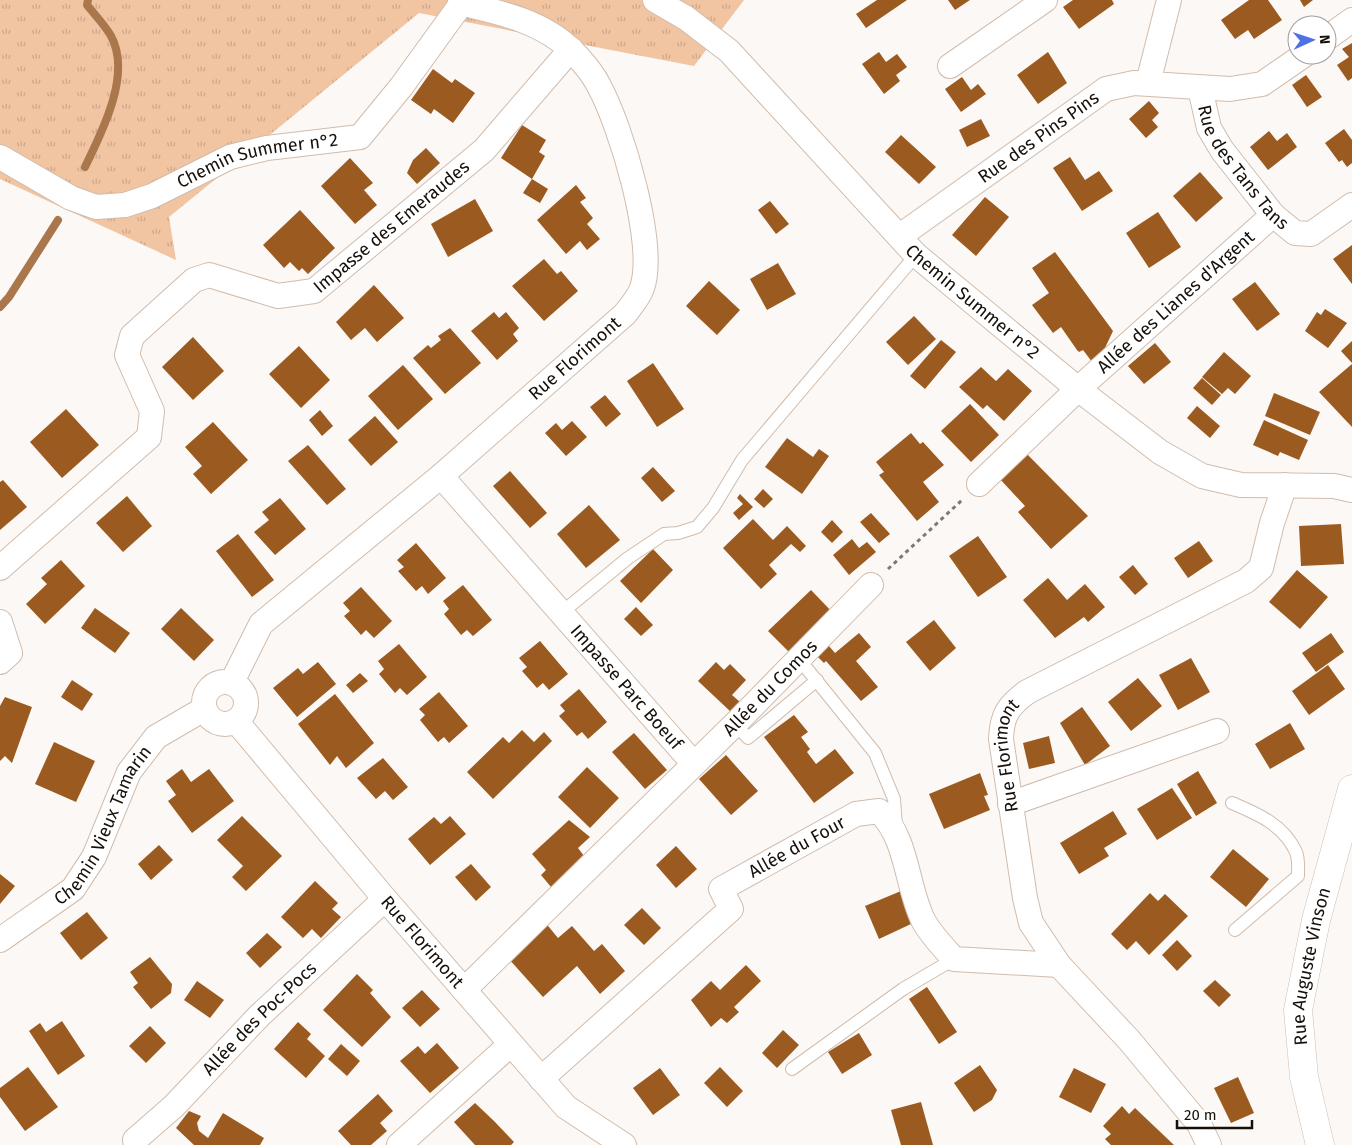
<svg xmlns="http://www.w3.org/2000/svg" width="1352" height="1145" viewBox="0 0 1352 1145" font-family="'Fira Sans',sans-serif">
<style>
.grass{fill:url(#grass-tufts)}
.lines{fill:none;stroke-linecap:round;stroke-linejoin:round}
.stream{stroke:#aa774d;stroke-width:8}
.building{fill:#9b5a1f}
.service-casing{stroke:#d1bcac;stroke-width:14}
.minor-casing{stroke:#d1bcac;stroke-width:26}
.secondary-casing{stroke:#d1bcac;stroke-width:29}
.path{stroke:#7f7975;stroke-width:3;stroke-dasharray:4 4;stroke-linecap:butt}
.service{stroke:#fff;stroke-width:12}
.minor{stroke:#fff;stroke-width:24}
.secondary{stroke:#fff;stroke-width:28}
.labels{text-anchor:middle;stroke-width:4.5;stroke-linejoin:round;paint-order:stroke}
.street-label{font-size:18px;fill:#17100a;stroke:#fff}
</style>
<defs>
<pattern id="grass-tufts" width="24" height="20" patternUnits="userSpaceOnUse" patternTransform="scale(1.25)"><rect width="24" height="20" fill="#f1c4a2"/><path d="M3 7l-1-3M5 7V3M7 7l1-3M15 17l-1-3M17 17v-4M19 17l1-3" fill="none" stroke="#cea78a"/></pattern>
</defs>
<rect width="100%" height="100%" fill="#fcf8f5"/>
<polygon class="grass" points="0,0 744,0 694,66 419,13 169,217 176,260 0,179"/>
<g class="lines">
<g class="stream">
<path d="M85,167C102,132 132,74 111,36C105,25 95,15 87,5L88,0"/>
<polyline points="0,307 9,297 58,220"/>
</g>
</g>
<g class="building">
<polygon points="877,0 907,0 866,28 856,14"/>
<polygon points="948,0 970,0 955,10"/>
<polygon points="1073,0 1112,0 1114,4 1079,29 1063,7"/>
<polygon points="1249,0 1268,0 1282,20 1254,39 1248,30 1235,39 1221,20"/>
<polygon points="1300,0 1313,0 1304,7"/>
<polygon points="1352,43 1352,78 1348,81 1337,65 1349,57 1342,49"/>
<polygon points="879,52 886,62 897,54 907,67 896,75 900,81 884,94 862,64"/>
<polygon points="1048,52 1067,83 1038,104 1017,75"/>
<polygon points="433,69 452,83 455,79 475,93 453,123 434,109 431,114 411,100"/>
<polygon points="1306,75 1322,97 1307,107 1292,85"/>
<polygon points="962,77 971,90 978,84 986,94 961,112 945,89"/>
<polygon points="1149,101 1159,113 1152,120 1158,127 1146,138 1129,119"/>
<polygon points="981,119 990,136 967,147 959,130"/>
<polygon points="522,125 546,140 539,152 545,156 532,179 548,189 540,203 523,193 532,179 501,158"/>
<polygon points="1344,129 1352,140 1352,163 1347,167 1342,160 1339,162 1325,143"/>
<polygon points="1269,131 1277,141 1287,133 1297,147 1268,170 1250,147"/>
<polygon points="901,135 936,167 919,184 885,152"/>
<polygon points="426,148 440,163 417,184 407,173 413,160"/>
<polygon points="1070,157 1085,180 1099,171 1113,191 1082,211 1053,168"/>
<polygon points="350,158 373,183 364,190 377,205 355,224 321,186"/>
<polygon points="1200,172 1223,198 1196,222 1173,196"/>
<polygon points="576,185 586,198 580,202 593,218 587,224 600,239 587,250 580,241 566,254 537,220"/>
<polygon points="985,197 1009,217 976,256 952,235"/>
<polygon points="475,199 493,231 448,257 431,224"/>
<polygon points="770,201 789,224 776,234 758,210"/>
<polygon points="300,210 335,248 308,274 302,268 299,271 290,262 284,268 263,245"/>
<polygon points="1158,212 1181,247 1149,268 1126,233"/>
<polygon points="1352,245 1352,284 1333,259"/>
<polygon points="1055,252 1113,331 1096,367 1083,350 1079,352 1077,350 1061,327 1053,333 1032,305 1049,293 1032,268"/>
<polygon points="544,259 557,274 561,271 578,291 544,321 512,286"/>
<polygon points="778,263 796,294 767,310 750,279"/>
<polygon points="709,281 740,310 717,335 686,306"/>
<polygon points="1255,282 1280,314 1257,331 1232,299"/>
<polygon points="374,285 404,318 377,342 365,328 351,340 336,322"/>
<polygon points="1325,309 1347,323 1328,348 1305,331 1317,312 1321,315"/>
<polygon points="494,312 499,318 506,312 519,328 513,334 518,341 497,360 471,331"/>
<polygon points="914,316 936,339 908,365 886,342"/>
<polygon points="450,328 481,363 445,394 413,358 428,345 431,348 441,340 438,336"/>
<polygon points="193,337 224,371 193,400 162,367"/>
<polygon points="941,340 956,352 925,389 910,376"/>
<polygon points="1352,341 1352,363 1341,351"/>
<polygon points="1155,343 1171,362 1144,384 1128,366"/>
<polygon points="299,346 330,380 301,408 269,374"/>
<polygon points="1224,352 1251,376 1235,394 1228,388 1222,394 1202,377"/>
<polygon points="653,363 684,409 657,427 627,381"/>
<polygon points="1352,364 1352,427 1319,392"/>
<polygon points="403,365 433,399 398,430 368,396"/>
<polygon points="981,367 996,381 1008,369 1032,391 1004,421 987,405 983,409 959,387"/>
<polygon points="1202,378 1221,395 1212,405 1193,388"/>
<polygon points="1274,393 1320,412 1310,435 1265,416"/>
<polygon points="605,395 621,414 606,427 590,407"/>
<polygon points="970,404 999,435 971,462 941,431"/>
<polygon points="1197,406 1220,426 1210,438 1187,418"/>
<polygon points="66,409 99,445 62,478 30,442"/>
<polygon points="320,410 333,426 322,436 309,420"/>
<polygon points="375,416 398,442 371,466 348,440"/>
<polygon points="1264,420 1308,440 1299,460 1280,452 1278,456 1253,445"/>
<polygon points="572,421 587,437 566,456 545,433 556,423 562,430"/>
<polygon points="213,422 248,460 211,494 193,474 202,466 185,447"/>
<polygon points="911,433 920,444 923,442 944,465 923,482 939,502 917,521 879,475 884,472 876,462"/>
<polygon points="787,438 813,457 819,449 829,456 802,494 765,467"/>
<polygon points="308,445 346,489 327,505 288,461"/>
<polygon points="1027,454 1088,516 1051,549 1018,512 1025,506 999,478"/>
<polygon points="653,467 675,491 662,502 641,478"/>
<polygon points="510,471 547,513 530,528 493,486"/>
<polygon points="3,480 27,507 0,530 0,482"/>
<polygon points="763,489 773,499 764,508 754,499"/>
<polygon points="740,494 753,507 739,520 733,513 743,504 737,498"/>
<polygon points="127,496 152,526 123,552 96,523"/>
<polygon points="280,498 306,529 275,555 254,532 269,520 262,512"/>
<polygon points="589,505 620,540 586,568 557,534"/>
<polygon points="871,513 890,534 879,543 860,522"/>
<polygon points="753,519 773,540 787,526 806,546 800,552 791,544 769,565 777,574 761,589 723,548"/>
<polygon points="832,520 843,532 832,543 821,532"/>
<polygon points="1341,524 1344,564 1301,566 1299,526"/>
<polygon points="238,534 274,580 252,597 216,551"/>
<polygon points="978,536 1007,577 978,597 949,556"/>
<polygon points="852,539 859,548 867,542 876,552 849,575 833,555"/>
<polygon points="1199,541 1213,561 1188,578 1174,558"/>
<polygon points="416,543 446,578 428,594 422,586 416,591 398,571 404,567 397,560"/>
<polygon points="653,549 673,570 641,603 620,581"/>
<polygon points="61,560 85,586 45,624 26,604 47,584 41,578"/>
<polygon points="1133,565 1148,584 1135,595 1119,577"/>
<polygon points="1297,570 1328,597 1300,629 1269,602"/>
<polygon points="1048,578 1067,600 1085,584 1105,607 1088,622 1084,617 1055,638 1023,600"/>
<polygon points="463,585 492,620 473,636 467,630 461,635 444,614 449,609 443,601"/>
<polygon points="361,587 392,621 374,638 366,630 361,635 344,616 350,611 343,603"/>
<polygon points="811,590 835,615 793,656 768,631"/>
<polygon points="636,607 653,625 641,636 624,619"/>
<polygon points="95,608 130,633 115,653 81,628"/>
<polygon points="181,608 214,640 194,661 161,629"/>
<polygon points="934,620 956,648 930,671 906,642"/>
<polygon points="859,633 871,647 856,661 878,687 861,701 826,661 824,663 810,649 822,638 835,653"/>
<polygon points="1331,633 1344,652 1316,672 1302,653"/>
<polygon points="540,641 568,674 549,690 543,683 537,688 522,671 527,667 519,658"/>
<polygon points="399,644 427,677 407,695 400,688 395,693 379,674 384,669 378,661"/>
<polygon points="1191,658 1210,692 1178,710 1159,675"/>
<polygon points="318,662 336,684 297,717 273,688 298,668 303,674"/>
<polygon points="716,662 724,670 730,664 746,680 732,695 740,702 731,712 698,681"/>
<polygon points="1328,665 1345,689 1309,715 1292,691"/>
<polygon points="360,673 368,681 353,693 346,685"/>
<polygon points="1138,678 1162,706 1131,731 1108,702"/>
<polygon points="72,680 93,694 82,711 61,697"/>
<polygon points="579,689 607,722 588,739 582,732 577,736 559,716 565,711 560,705"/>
<polygon points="439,692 468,726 449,743 444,737 438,742 420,720 425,715 419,709"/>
<polygon points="335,694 374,743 346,768 337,756 330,765 298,724"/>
<polygon points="5,697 32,707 12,763 5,756 0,761 0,706"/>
<polygon points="1082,707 1110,746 1085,765 1060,723"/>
<polygon points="794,715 808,732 801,737 810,749 807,752 816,764 835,749 854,773 814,803 764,737"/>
<polygon points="1290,723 1305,749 1270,769 1255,744"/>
<polygon points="522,730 534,742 544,732 552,741 493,799 467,772 503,737 509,743"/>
<polygon points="634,733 667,770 645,789 612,752"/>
<polygon points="1049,736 1055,763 1029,769 1023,743"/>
<polygon points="54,742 95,761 76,802 35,784"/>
<polygon points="726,755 758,791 731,815 699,779"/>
<polygon points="383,758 408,787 393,800 385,791 376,799 357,778"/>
<polygon points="587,767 619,798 590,828 558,797"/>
<polygon points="182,769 191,782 209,769 234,801 192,833 168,801 176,795 166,781"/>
<polygon points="1198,771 1217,803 1196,816 1177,784"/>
<polygon points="980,773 988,795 984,796 990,810 944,829 929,794"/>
<polygon points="1172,788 1192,818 1157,840 1137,809"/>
<polygon points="1113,811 1127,834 1104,848 1109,856 1079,874 1060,843"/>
<polygon points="242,816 282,856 246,891 232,877 243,866 217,840"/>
<polygon points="450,816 466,834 430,865 408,839 434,817 441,824"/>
<polygon points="569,820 590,837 578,848 584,856 551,887 541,875 546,870 532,854"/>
<polygon points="159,845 173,860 151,880 138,864"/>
<polygon points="676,846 697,869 676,888 656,865"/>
<polygon points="1233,849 1269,879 1246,907 1210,877"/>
<polygon points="471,864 491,887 476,901 455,877"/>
<polygon points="0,874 15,886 0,904"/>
<polygon points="315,881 338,903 332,909 341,917 321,938 312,929 303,938 281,917"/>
<polygon points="901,891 911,924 879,939 865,906"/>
<polygon points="1150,893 1158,901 1165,894 1188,916 1149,955 1136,941 1127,950 1111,934"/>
<polygon points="642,908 661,928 644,945 624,925"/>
<polygon points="87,912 108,938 81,960 60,933"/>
<polygon points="544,921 558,938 572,926 594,951 602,944 625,971 600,994 577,966 543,997 507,957"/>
<polygon points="267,933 282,947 260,968 246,953"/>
<polygon points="1177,940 1192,956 1177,971 1162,955"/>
<polygon points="150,957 172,984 171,993 151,1009 133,987 138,983 130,972"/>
<polygon points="746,965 761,981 734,1007 739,1012 727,1023 721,1018 711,1027 691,1000 711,981 720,990"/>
<polygon points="357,974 373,990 370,993 391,1017 362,1047 323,1010"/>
<polygon points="1215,980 1231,995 1219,1007 1203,991"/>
<polygon points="197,981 224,1000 210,1018 184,1000"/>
<polygon points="927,987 957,1032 939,1044 909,999"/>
<polygon points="422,990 440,1009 420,1027 402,1008"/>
<polygon points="62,1021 85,1056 58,1075 29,1031 40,1023 46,1032"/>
<polygon points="298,1022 311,1034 307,1039 325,1056 306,1078 274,1049"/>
<polygon points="150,1026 166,1043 146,1063 129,1046"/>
<polygon points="783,1030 799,1045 777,1068 762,1053"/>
<polygon points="859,1033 872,1055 842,1074 828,1052"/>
<polygon points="437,1043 459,1068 430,1093 400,1061 418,1046 425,1054"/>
<polygon points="341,1044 360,1061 347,1076 328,1059"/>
<polygon points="980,1065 997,1090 992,1100 974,1112 954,1083"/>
<polygon points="28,1067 58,1107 25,1131 0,1097 0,1088"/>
<polygon points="720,1067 743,1091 727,1107 704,1083"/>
<polygon points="660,1068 680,1095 653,1115 633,1088"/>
<polygon points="1074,1068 1106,1084 1091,1113 1059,1097"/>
<polygon points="1238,1077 1254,1113 1231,1123 1214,1088"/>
<polygon points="378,1094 393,1111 380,1123 387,1131 371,1145 351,1145 338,1131"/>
<polygon points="921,1102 933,1145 901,1145 891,1110"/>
<polygon points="475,1103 494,1121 514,1142 511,1145 475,1145 454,1122"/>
<polygon points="1122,1106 1129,1114 1135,1108 1174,1145 1111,1145 1105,1139 1111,1134 1103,1126"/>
<polygon points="189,1111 201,1116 197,1123 199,1131 208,1138 223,1113 264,1138 260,1145 194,1145 176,1128"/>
</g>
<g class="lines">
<g class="service-casing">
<g id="service">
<polyline points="560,614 628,558 664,534 678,533 697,527 713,508 742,460 916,255"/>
<polyline points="799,659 875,753 894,799 896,826"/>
<polyline points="735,724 748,738 817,680"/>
<path d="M1232,803C1258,814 1284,825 1296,852C1299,859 1298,869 1298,876L1235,930"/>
<polyline points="792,1069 903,989 954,959"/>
</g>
</g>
<g class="minor-casing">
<g id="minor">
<path id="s1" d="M655,0L686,18L729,51L916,255L1078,389L1160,452L1202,476L1241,485L1334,486L1352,490"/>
<polyline points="1327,38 1352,20"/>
<polyline points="950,66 1045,0"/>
<polyline points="1148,83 1169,0"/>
<path id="s2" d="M1200,88L1209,128L1222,150L1273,215L1295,233L1311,234L1352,205"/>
<path id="s3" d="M0,157L71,198L96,207L125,205L152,196L230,157L267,148L360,137L401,87L464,0"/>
<path id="s4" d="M900,236L1106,89L1134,83L1230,89L1262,84L1304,55"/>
<path id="s5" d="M441,476L694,764"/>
<path id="s6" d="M979,484L1078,389L1273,215"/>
<path id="s7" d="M0,568L149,437L152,411L127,355L132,336L194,280L209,275L278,296L314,291L484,150L571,49"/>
<polyline points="0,622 10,653 0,662"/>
<path id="s8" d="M232,682L261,624L441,476L625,314C631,306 639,297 642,288C657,245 621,126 599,86C593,74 581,59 571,50C542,21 498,12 460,3"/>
<circle cx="225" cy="703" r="21"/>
<path id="s9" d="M236,721L385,899L566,1107L624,1145"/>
<polyline points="1010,804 1217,731"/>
<path id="s10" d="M0,940L73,889L94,857L129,772L156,737L204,709"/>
<path id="s11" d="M464,990L735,724L871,585"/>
<path id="s12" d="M541,1079L731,909L721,889L856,814L879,811C908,839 906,885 923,920C931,935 943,947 954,959L1059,965"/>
<path id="s13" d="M135,1140L174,1106L259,1016L385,899"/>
<polyline points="399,1145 511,1044"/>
<path id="s14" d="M1209,1145L1199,1124L1129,1040L1059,965L1031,923L1025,898L1001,739C1002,715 1008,706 1027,692L1246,581L1261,568L1272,523L1285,485"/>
</g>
</g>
<g class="secondary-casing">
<g id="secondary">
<path id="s15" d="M1320,1145L1304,1077L1298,1010L1316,920L1352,789"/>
</g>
</g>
<polyline class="path" points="888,569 962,500"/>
<use href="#service" class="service"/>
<use href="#minor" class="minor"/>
<use href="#secondary" class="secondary"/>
</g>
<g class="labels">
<g class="street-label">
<text dy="6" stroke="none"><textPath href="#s4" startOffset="170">Rue des Pins Pins</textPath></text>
<text dy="6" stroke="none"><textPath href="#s3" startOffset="279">Chemin Summer n°2</textPath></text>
<text dy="6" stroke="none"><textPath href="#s2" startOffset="92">Rue des Tans Tans</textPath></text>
<text dy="6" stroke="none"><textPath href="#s7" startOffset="614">Impasse des Emeraudes</textPath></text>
<text dy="6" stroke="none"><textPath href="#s1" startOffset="440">Chemin Summer n°2</textPath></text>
<text dy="6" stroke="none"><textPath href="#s6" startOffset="268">Allée des Lianes d'Argent</textPath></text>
<text dy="6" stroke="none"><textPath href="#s8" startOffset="476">Rue Florimont</textPath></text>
<text dy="6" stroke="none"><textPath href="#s5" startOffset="281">Impasse Parc Boeuf</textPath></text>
<text dy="6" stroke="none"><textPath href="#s11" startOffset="430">Allée du Comos</textPath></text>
<text dy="6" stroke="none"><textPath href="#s14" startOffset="456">Rue Florimont</textPath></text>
<text dy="6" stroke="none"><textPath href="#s10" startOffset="159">Chemin Vieux Tamarin</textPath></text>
<text dy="6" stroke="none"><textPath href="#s12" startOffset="364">Allée du Four</textPath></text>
<text dy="6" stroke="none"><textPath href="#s9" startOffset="289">Rue Florimont</textPath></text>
<text dy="6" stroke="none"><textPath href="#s15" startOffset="182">Rue Auguste Vinson</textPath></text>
<text dy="6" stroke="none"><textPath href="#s13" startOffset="174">Allée des Poc-Pocs</textPath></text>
</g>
</g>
<g transform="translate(1312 40) rotate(87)"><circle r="24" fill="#ffffff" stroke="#a29f9d"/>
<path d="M0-4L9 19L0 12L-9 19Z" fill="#5071e6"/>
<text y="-8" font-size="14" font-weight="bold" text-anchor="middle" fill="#17100a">N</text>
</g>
<path d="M1177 1120v8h75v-8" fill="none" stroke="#17100a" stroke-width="2.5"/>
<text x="1184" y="1120" font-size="15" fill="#17100a" stroke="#ffffff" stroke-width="4" paint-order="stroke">20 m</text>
</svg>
